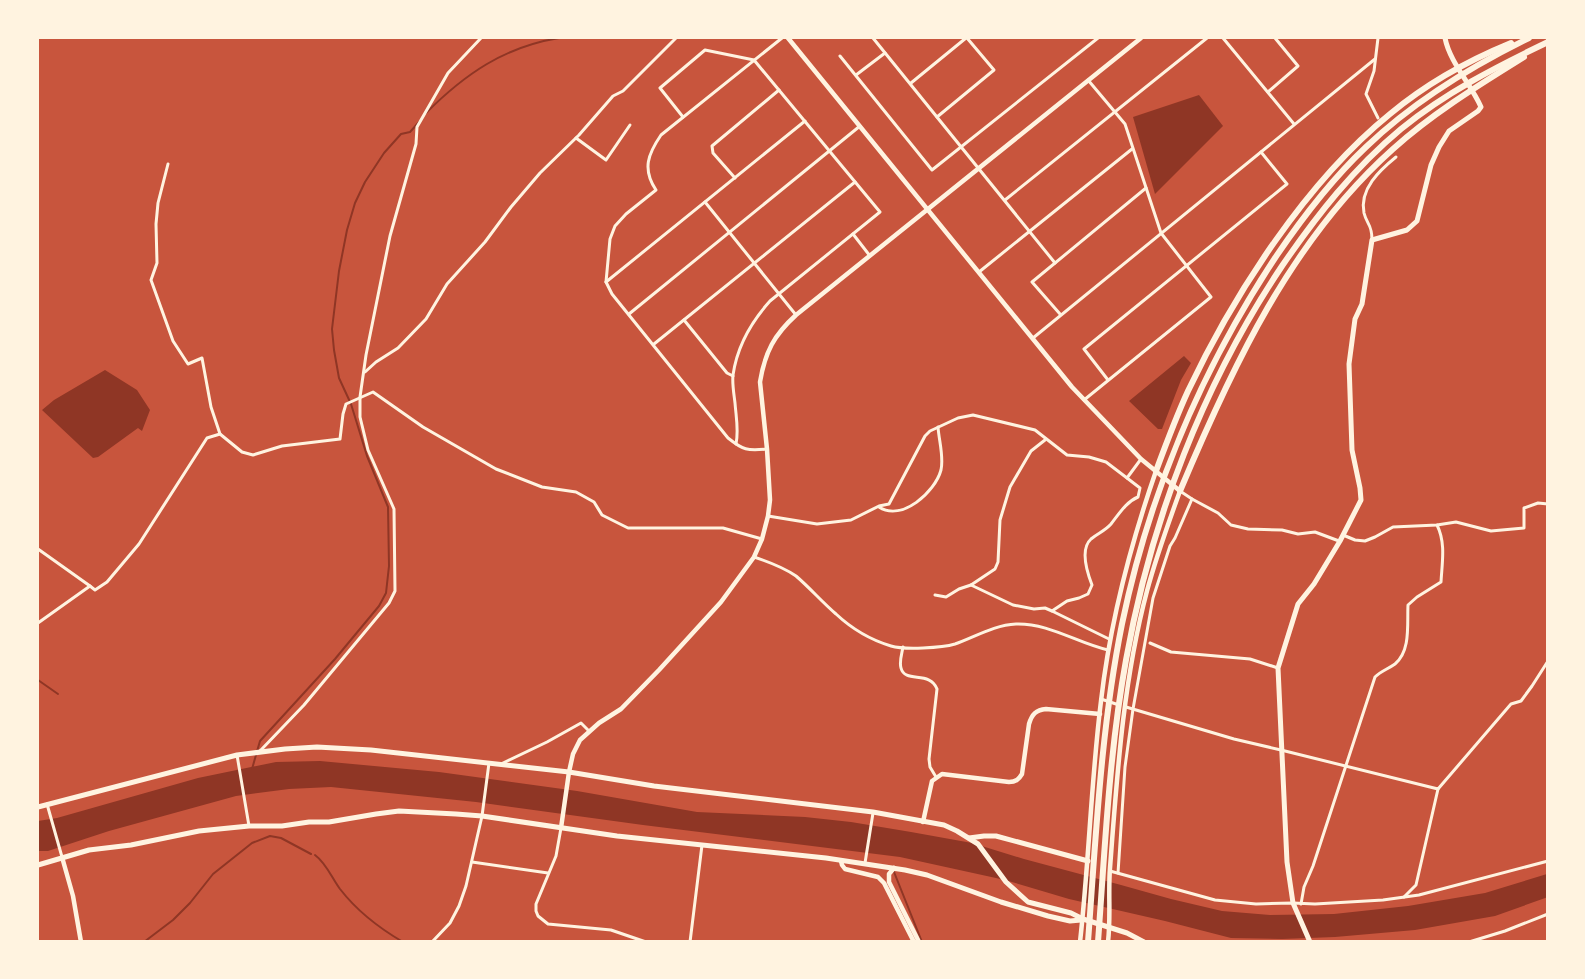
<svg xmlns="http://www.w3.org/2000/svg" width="1585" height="979" viewBox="0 0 1585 979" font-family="Barlow,sans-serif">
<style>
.water{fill:#8f3625}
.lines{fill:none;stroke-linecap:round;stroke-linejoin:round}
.stream{stroke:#8f3625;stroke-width:2}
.minor{stroke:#fff3e0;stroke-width:3}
.tertiary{stroke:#fff3e0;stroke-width:4.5}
.primary{stroke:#fff3e0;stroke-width:5}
.trunk{stroke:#fff3e0;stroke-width:5}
.motorway{stroke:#fff3e0;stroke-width:6}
</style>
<rect width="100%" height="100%" fill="#c8553d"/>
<g class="water">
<polygon points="1199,95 1223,126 1155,194 1133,117"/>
<polygon points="1184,356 1191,363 1181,380 1162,429 1158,429 1129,401"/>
<polygon points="105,370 137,390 150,410 142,431 138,428 98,457 93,458 42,410 54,400"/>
<polygon points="320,761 439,772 577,791 697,812 805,817 851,822 911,832 972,843 1024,859 1121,885 1171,899 1222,911 1270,915 1334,914 1408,906 1485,893 1547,874 1548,897 1495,916 1415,930 1335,937 1282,939 1231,938 1165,921 1069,899 1005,880 900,857 643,825 476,802 331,787 289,789 236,796 109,831 48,851 38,851 38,821 57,818 198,778 276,762"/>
</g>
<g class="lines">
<g class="stream">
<path d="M426,113C465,74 504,47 559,38"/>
<polyline points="38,680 58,694"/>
<polyline points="252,769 260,741 335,659 379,606 386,593 389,566 388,507 367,456 351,404 339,378 334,350 332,329 339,271 347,230 355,203 365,182 384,153 401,134 410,132 419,122"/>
<path d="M315,855C326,863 332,878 340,889C357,911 379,928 403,942"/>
<polyline points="894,872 922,942"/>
<polyline points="144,942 173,920 190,903 213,874 252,843 270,836 281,838 311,854"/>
</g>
<g class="minor">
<polyline points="873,38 1055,263"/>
<polyline points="1223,38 1294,124"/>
<polyline points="1378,38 1374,71 1366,94 1378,118"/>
<polyline points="840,56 932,170 1098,38"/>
<polyline points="856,75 885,53"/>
<polyline points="911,83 966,38"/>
<polyline points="1268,92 1298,66 1275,38"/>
<path d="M683,117L660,88L705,50L754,60L880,212L770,301C752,321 737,347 733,375C732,384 734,394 735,403C736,417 739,430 736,444"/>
<polyline points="937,117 994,70 967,38"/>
<polyline points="576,138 606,160 630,125"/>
<polyline points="168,164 158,203 156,224 157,263 151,280 173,341 188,364 202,358 211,407 220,434"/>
<polyline points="735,178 713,153 712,146 779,90"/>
<polyline points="1005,200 1207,38"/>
<polyline points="705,202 796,315"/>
<polyline points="853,234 870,256"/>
<path d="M1372,240C1372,224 1367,225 1364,213C1359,189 1380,170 1396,157"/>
<polyline points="979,272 1132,149"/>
<polyline points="606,282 805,121"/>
<polyline points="629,314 860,126"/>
<polyline points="1060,314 1032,282 1146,188"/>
<polyline points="684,320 727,373 733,376"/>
<polyline points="1033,338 1375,59"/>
<polyline points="654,344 855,182"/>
<polyline points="365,372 376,362 398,348 426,319 447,284 485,242 511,207 540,173 579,135 613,96 623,91 676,38"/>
<polyline points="1108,380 1084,349 1287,184 1261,152"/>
<polyline points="1084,400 1211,297 1161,233 1125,124 1088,80"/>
<path d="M767,449C747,451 743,450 728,438L612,294L606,282L610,239L615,226L626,214L656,190C642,169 648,154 661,135L782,38"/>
<polyline points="1180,491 1192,499 1218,513 1231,525 1248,529 1282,530 1298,534 1315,532 1339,541"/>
<path d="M879,507C902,522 935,492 941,470C944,457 939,441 938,427"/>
<polyline points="768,516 817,524 851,520 879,506 889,504 925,436 930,431 958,418 973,415 1035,430 1067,455 1089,457 1106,462 1127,478 1141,459"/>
<polyline points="1343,535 1355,540 1365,541 1375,537 1393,527 1437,525 1456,522 1491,531 1524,528 1524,508 1538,503 1548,504"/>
<polyline points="38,549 90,586"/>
<path d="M754,557C769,562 783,567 796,576C810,588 822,602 836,614C851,628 871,640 891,646C904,650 942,648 955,644C975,637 994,625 1016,624C1049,623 1077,643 1108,650"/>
<path d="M971,585L1013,605L1034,609L1045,608L1052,611L1067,601L1079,598L1088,594L1092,585C1087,572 1080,549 1091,539C1098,533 1105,531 1111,524C1119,514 1126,502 1138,497L1140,488L1127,478"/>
<polyline points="935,595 946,597 959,589 971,585 995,569 998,562 1000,520 1010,487 1031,451 1045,440"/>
<polyline points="1052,611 1109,639"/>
<polyline points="38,623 90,586 95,590 107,582 139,544 207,438 220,434 242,452 253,455 282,446 340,439 343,414 346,404 373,392 423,427 496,469 542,487 576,492 594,502 602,515 628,528 723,528 762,539"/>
<polyline points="1150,643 1171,652 1250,659 1278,668"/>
<path d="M903,647C902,653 899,662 901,668C905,684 930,670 937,689L929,759L930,767L936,777"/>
<polyline points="1101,699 1119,705"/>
<polyline points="1126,707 1234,739 1281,750 1438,789 1511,704 1521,701 1532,686 1548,661"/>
<polyline points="260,751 304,705 389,603 395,591 394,509 368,450 360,417 360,397 366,355 390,236 416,144 417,127 448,73 481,38"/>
<polyline points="237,755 249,826"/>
<polyline points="501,764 547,742 581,723 589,731"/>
<polyline points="47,804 62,857"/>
<polyline points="561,828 556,856 536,904 536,911 538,916 548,924 611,930 646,942"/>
<polyline points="472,862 548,873"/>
<polyline points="865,863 873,813"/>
<polyline points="1110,871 1215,900 1256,904 1293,903 1315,904 1383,900 1419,895 1548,861"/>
<polyline points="1118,873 1125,767 1133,709 1153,598 1170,546 1175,538 1192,499"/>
<polyline points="1404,897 1416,885 1438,789"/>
<path d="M1301,904L1304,887L1313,866L1375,677C1381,671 1388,669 1395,664C1411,651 1407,624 1408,605L1417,597L1441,582C1442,563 1446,543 1437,525"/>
<polyline points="432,942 450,923 459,906 466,886 482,816 489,763"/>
<polyline points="690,942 702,845"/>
<polyline points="1469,942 1505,931 1548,914"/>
</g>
<g class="tertiary">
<path d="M788,38L1072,387L1141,459L1180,491C1168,524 1156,557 1147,591C1123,681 1117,776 1110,868C1108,893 1111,917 1108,942"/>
<path d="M923,822L932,781L942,774L1009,782C1016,782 1019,779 1022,774L1029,724C1032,714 1036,710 1046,709L1100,714"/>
<path d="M561,828L569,772L573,754L580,740L599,723L621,709L659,670L721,602L754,557L762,539L768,516L770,500L767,449L760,382C765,352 774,335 796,315L1141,38"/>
<polyline points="62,857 73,896 81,942"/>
<polyline points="841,861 842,865 845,869 878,877 884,883 914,942"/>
<polyline points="894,868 889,874 889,882 919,942"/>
<path d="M1080,942C1089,862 1091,781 1101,701C1110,623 1130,546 1156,471"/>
</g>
<g class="primary">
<polyline points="38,807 237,755 285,749 317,747 371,750 569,772 654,786 873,812 944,825 957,831 978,844 1006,882 1028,902 1071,913 1083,919 1127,933 1144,942"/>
<polyline points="969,838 984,836 996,836 1088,861"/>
<polyline points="38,865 89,850 131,845 199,831 249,826 282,826 309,822 329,822 376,814 399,811 456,814 482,816 617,836 826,858 905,870 927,875 1001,902 1048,916 1070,921 1081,920"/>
</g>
<path class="trunk" d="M1310,942L1293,903L1287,862L1278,668L1298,604L1314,584L1340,541L1361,500L1360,488L1352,450L1349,364L1355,319L1362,304L1372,240L1407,230L1417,221L1431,165L1439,147L1449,131L1478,111L1481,107C1471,84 1450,63 1445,38"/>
<g class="motorway">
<path d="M1156,471C1166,444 1176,417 1188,391C1234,294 1306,182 1390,114C1426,84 1467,61 1511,43"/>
<path d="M1180,491C1232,367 1291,240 1393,149C1433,113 1479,85 1524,57"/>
<path d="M1088,942C1096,835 1101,728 1122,624C1149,494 1202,369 1275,258C1302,218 1331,180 1366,147C1414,101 1470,67 1529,38"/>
<path d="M1098,942C1105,848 1109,753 1126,660C1151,520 1203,384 1282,266C1317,215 1354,168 1401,129C1445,93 1496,67 1548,42"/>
</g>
</g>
<rect width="1585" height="979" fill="none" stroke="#fff3e0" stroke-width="78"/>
</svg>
